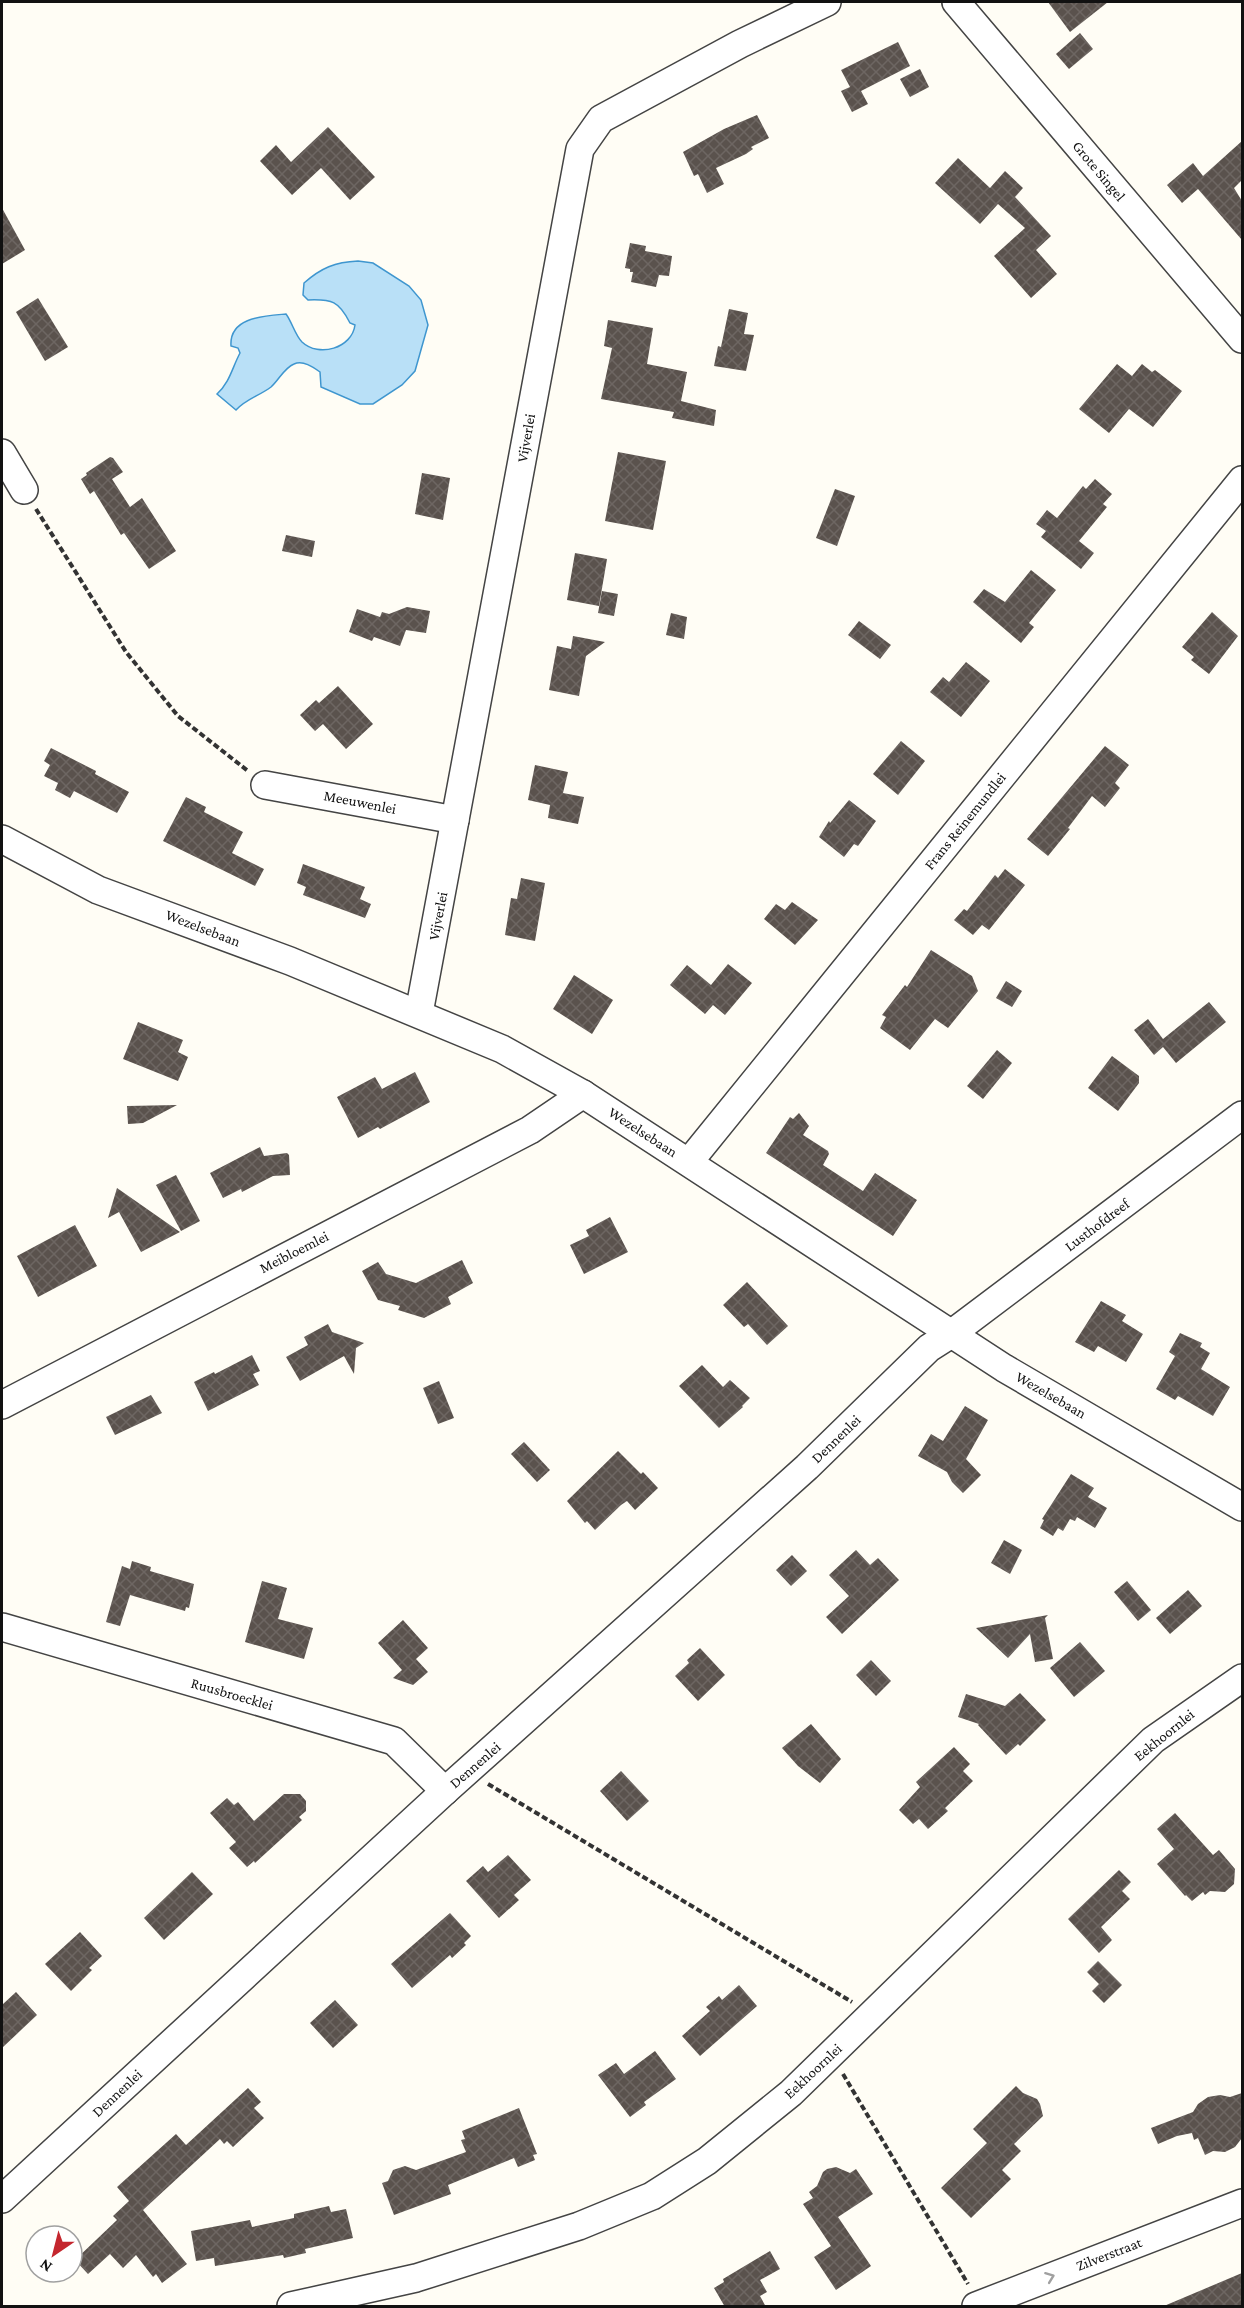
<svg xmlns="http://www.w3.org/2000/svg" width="1244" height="2308" viewBox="0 0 1244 2308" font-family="'Crimson Pro',serif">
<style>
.water{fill:#b9e0f7;stroke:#3f96cf;stroke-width:1.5}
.building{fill:url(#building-cross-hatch)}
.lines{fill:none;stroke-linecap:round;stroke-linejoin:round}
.minor-casing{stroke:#444;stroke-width:30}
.path{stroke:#333;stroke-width:4;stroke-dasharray:6 3;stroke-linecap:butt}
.minor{stroke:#fff;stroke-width:27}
.oneway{stroke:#a0a0a0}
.labels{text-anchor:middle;stroke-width:6;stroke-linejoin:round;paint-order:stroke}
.street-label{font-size:15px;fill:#111;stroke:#fff}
</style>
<defs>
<pattern id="building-cross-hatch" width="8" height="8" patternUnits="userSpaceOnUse" patternTransform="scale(1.5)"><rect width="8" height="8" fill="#5a524d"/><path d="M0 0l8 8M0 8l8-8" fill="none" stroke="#6d6662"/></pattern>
</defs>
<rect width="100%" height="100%" fill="#fffdf5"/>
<path class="water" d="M358,261L373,263L409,286L421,300L428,325L415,371L402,385L373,404H360L321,387L320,372C313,367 303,360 294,364C284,368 279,380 271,387C259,396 246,399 236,410L217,394C230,382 232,368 240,353L238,348L231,346C229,317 264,316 286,314C292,322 295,335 302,342C319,358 352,348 355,325L350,323C339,301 332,299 308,300L303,295L304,283C321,268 335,262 358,261Z"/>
<g class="building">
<polygon points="1048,2 1108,2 1070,32"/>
<polygon points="1080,33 1093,49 1069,69 1056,54"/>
<polygon points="898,42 910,66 861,91 868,104 852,112 841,91 850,87 841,70"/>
<polygon points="920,69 929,87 910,97 900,79"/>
<polygon points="757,115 769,138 751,147 753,149 746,154 716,168 724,184 707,193 698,174 694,176 683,152 724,129"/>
<polygon points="328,127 375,177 350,200 321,168 292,195 260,161 276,145 291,162"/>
<polygon points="1242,141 1242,180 1234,188 1242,201 1242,240 1198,189 1182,203 1167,185 1193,163 1203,176"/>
<polygon points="958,158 990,188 1005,171 1023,188 1015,197 1051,236 1036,250 1057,274 1031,298 994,256 1025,228 998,204 980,224 935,183"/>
<polygon points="2,208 25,250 2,264"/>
<polygon points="630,243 646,246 645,251 672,256 669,276 659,275 656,287 631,282 633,272 630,272 630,269 625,268"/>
<polygon points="38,298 68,347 45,361 16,312"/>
<polygon points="729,309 748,313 744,334 754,335 746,371 714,366 718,346 721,347"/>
<polygon points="608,320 653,328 647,364 687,372 681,401 716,410 714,426 672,418 674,412 601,399 612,348 604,346"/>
<polygon points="1117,364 1132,376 1142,364 1152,372 1155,370 1182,391 1153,427 1129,409 1109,433 1079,409"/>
<polygon points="618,452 666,461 653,530 605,521"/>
<polygon points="110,457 113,458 123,472 112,479 130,507 142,498 176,551 149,569 124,533 121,535 94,491 90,494 81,479 87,475 86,473"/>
<polygon points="422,473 450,478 443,520 415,514"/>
<polygon points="1095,479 1112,494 1103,504 1107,507 1079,541 1094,553 1081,569 1041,537 1046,531 1036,524 1047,510 1057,518 1083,486 1086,489"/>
<polygon points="835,489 855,496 837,546 816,538"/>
<polygon points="286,535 315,541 312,557 282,551"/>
<polygon points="575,553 607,559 599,606 567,600"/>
<polygon points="1031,570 1056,590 1029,623 1034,627 1021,643 973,602 984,589 1005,602"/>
<polygon points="602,591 618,594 614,616 598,613"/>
<polygon points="407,607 430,611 426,633 406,630 400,646 374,637 372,641 349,632 357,609 380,617 382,612 389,614"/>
<polygon points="1212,612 1238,636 1209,674 1191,660 1194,657 1182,647"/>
<polygon points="671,613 687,617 684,639 666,635"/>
<polygon points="859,621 891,645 880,659 848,635"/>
<polygon points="573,636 605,642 586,656 579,696 549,690 557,646 571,649"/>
<polygon points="966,662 990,681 961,717 930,692 943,677 949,682"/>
<polygon points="338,686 373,724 346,749 323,724 315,731 300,715 316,700 319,703"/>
<polygon points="901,741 925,761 898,795 873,774"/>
<polygon points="1105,746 1129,765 1115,783 1120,788 1105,807 1092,796 1068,828 1070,829 1048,856 1027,839"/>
<polygon points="51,748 96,771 95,774 129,792 117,813 74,791 70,798 55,790 58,783 44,776 50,765 44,761"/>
<polygon points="535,765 568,772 563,793 584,797 578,824 548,818 550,805 528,800"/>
<polygon points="186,797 206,807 204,812 243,832 232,853 264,869 255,886 163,841"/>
<polygon points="849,800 876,821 858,846 854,844 844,857 819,837 829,821 830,823"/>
<polygon points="303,864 365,887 360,899 371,904 365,918 303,895 306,887 297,883"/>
<polygon points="1005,869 1025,885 989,930 982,925 973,935 954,920 964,909 967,911 995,875 998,878"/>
<polygon points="521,878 545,883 535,941 505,935 511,898 517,899"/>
<polygon points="792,902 818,920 795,945 764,919 776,904 785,910"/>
<polygon points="931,950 972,976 978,991 948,1028 935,1019 910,1050 880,1028 886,1017 882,1015 905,985 907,987"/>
<polygon points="728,964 752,983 725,1015 713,1005 705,1014 670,985 687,965 711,985"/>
<polygon points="574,975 613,1000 592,1034 553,1009"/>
<polygon points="1006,981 1022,991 1012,1007 996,998"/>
<polygon points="1209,1002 1226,1022 1176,1063 1163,1047 1154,1055 1134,1030 1148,1019 1163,1039"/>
<polygon points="138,1022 183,1040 178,1052 188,1057 178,1081 123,1059"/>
<polygon points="997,1050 1012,1063 983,1099 967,1086"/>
<polygon points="1112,1056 1139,1076 1139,1083 1118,1111 1088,1088"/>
<polygon points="415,1072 430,1102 380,1129 378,1127 358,1138 337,1097 375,1077 382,1089"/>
<polygon points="177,1105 143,1123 128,1124 127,1106"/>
<polygon points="799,1113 809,1126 803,1135 828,1151 829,1154 823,1165 863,1191 875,1173 917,1200 893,1236 766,1153 790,1117 793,1119"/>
<polygon points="260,1147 264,1156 287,1153 289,1155 290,1175 273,1176 242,1192 241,1189 223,1198 210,1173"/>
<polygon points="176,1175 200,1221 181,1231 156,1185"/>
<polygon points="117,1188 180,1232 141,1252 119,1212 108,1218"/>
<polygon points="610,1217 628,1252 584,1274 570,1245 589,1236 586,1230"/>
<polygon points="75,1225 97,1266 38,1297 17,1256"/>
<polygon points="462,1260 473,1283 448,1297 451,1304 424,1318 398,1310 400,1306 378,1300 362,1271 378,1262 386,1274 416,1283"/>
<polygon points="747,1282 788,1326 767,1345 748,1324 744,1327 723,1305"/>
<polygon points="1101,1301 1126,1315 1122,1321 1143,1334 1126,1362 1098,1346 1094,1352 1075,1342"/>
<polygon points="328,1324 332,1332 364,1343 356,1348 354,1374 344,1356 300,1381 286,1357 308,1345 304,1337"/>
<polygon points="1180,1333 1202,1343 1200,1347 1210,1353 1201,1369 1230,1387 1213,1416 1178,1396 1175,1400 1156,1389 1175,1356 1169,1352"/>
<polygon points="252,1355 260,1371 253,1374 259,1385 208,1411 194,1382 214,1372 215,1374"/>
<polygon points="702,1365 723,1387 730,1380 750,1398 742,1406 743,1407 719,1428 679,1386"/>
<polygon points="439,1381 454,1418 438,1424 423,1388"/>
<polygon points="151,1395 162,1413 115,1435 106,1417"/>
<polygon points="965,1406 988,1420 966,1459 981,1475 963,1493 952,1482 947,1472 918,1456 931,1434 943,1441"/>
<polygon points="524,1442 550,1470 537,1482 511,1454"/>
<polygon points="618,1451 641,1474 643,1472 658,1488 635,1510 627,1501 621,1505 595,1530 587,1521 585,1523 567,1501"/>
<polygon points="1071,1474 1094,1488 1088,1497 1107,1508 1095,1528 1077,1517 1075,1521 1070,1519 1063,1531 1058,1528 1053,1536 1040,1528 1044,1520 1042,1519"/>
<polygon points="1004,1540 1022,1550 1010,1574 991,1563"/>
<polygon points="856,1550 870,1565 878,1558 899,1580 842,1634 826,1617 849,1596 829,1575"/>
<polygon points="792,1555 807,1571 791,1586 776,1570"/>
<polygon points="132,1561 151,1567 150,1571 194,1584 189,1608 186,1607 185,1611 130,1595 120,1626 106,1622 122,1566 130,1569"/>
<polygon points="262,1581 287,1588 278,1619 313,1628 304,1659 245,1642"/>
<polygon points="1127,1581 1151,1610 1138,1621 1114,1592"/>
<polygon points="1188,1590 1202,1606 1170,1634 1156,1618"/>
<polygon points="1048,1615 1045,1618 1053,1659 1035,1662 1030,1634 1008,1658 976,1628"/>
<polygon points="403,1620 428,1648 416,1659 428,1672 413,1685 393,1678 402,1670 378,1643"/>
<polygon points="1080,1642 1105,1671 1074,1697 1050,1668"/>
<polygon points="700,1648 725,1675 698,1701 675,1676 689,1663 687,1660"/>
<polygon points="871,1660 891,1681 876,1696 856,1675"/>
<polygon points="1020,1693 1046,1720 1020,1746 1018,1744 1006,1755 978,1725 979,1724 958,1717 966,1694 1005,1706"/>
<polygon points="811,1724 841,1759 820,1783 798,1766 782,1748"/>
<polygon points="954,1747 970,1764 963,1771 973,1781 945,1808 948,1811 928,1829 919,1819 913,1824 899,1810 920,1787 916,1782"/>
<polygon points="621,1771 649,1801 627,1821 600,1791"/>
<polygon points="284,1794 300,1794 306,1801 306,1811 299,1817 302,1820 255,1863 254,1861 247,1867 229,1848 236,1842 210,1813 227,1798 234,1805 238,1802 254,1821"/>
<polygon points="1175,1813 1213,1855 1219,1850 1235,1869 1234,1884 1225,1892 1210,1891 1205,1895 1203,1892 1192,1901 1186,1895 1185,1896 1157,1864 1174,1849 1157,1829"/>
<polygon points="508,1855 531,1880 514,1895 519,1900 499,1918 466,1881 483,1866 488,1872"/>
<polygon points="1119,1870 1131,1882 1122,1891 1130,1899 1101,1927 1112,1940 1099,1953 1068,1919"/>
<polygon points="192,1872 213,1894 164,1940 144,1918"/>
<polygon points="450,1913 471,1936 464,1943 466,1945 452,1958 450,1955 412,1988 391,1964"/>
<polygon points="80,1932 102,1956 89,1968 92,1970 71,1991 45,1964"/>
<polygon points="1098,1961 1122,1985 1104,2003 1092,1991 1099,1984 1087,1972"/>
<polygon points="739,1985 757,2006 700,2056 682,2036 710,2011 706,2007 719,1996 722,2000"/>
<polygon points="16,1992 37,2015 2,2048 2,2005"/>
<polygon points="335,2000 358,2025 333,2048 310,2023"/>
<polygon points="655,2051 676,2079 644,2102 646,2105 630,2117 598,2075 616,2063 624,2074"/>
<polygon points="1016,2086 1023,2093 1037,2099 1040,2104 1043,2116 1014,2144 1021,2151 1002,2170 1011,2179 971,2218 941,2188 987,2143 973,2129"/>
<polygon points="248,2088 261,2102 254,2108 264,2118 233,2147 227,2141 224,2144 220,2139 143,2210 187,2264 162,2283 156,2274 153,2277 136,2255 123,2268 110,2254 88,2274 75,2260 117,2220 113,2216 129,2201 117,2187 176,2134 186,2145"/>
<polygon points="1242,2093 1242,2138 1235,2147 1225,2152 1213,2151 1205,2155 1198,2138 1194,2140 1192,2133 1177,2136 1158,2144 1151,2128 1193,2112 1198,2104 1208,2097 1220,2095 1230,2097"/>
<polygon points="519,2108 537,2154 533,2155 535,2160 518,2167 514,2158 448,2185 451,2194 394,2215 382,2183 388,2181 393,2170 405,2166 416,2170 466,2152 461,2140 465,2139 462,2131"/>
<polygon points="836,2167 850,2173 856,2169 873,2194 838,2217 871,2266 836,2290 814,2257 831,2246 803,2204 813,2198 809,2192 817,2186 823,2172 827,2169"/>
<polygon points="329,2206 331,2212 346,2209 353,2238 305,2249 306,2253 284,2258 283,2255 215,2266 214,2258 196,2261 191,2231 250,2220 252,2227 294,2218 294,2214"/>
<polygon points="770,2251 780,2269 760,2280 767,2292 760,2296 766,2307 725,2307 714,2288 724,2282 723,2279"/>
<polygon points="1242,2273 1242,2307 1164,2307 1164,2306"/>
</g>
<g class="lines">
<g class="minor-casing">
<g id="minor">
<polyline points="956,2 1242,339"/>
<polyline points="2,453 24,490"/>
<polyline points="265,785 455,820"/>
<polyline points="2,839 98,890 290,961 502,1049 583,1094 1004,1368 1242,1507"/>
<polyline points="419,1013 580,149 601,119 740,44 827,2"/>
<polyline points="689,1162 1242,480"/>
<polyline points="2,1405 530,1130 583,1094"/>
<polyline points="2,1627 394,1741 445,1791"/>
<polyline points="2,2199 445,1791 807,1467 929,1348 951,1334 1242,1115"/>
<polyline points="291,2306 416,2278 579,2226 652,2196 707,2161 791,2093 1153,1740 1242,1678"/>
<polyline points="976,2306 1242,2203"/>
</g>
</g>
<g class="path">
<polyline points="36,509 126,652 178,716 248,771"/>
<polyline points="488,1784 852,2002"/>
<polyline points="843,2074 968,2284"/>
</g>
<use href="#minor" class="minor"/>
</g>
<defs><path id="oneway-chevron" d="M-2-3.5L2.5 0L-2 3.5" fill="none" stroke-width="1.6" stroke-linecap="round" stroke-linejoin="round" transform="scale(1.5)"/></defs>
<use class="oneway" href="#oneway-chevron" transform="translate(1050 2277) rotate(-21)"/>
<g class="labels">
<g class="street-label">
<text transform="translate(1099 171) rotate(50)" y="5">Grote Singel</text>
<text transform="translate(526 438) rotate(-80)" y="5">Vijverlei</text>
<text transform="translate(360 802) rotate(11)" y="5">Meeuwenlei</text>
<text transform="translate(965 821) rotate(-51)" y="5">Frans Reinemundlei</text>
<text transform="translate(438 916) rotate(-79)" y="5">Vijverlei</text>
<text transform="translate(203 928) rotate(21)" y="5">Wezelsebaan</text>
<text transform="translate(643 1132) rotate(33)" y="5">Wezelsebaan</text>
<text transform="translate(1097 1225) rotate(-37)" y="5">Lusthofdreef</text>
<text transform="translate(294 1252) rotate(-27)" y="5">Meibloemlei</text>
<text transform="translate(1051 1395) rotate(30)" y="5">Wezelsebaan</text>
<text transform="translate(836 1439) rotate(-44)" y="5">Dennenlei</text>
<text transform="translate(232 1694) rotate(16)" y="5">Ruusbroecklei</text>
<text transform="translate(1164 1735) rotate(-39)" y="5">Eekhoornlei</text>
<text transform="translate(475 1765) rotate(-41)" y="5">Dennenlei</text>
<text transform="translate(813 2071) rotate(-43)" y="5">Eekhoornlei</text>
<text transform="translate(117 2093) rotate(-43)" y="5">Dennenlei</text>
<text transform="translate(1109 2254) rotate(-21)" y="5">Zilverstraat</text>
</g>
</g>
<rect width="1244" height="2308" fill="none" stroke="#111111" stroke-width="6"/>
<g transform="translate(54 2254) rotate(215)"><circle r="28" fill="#ffffff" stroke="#a0a0a0" stroke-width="1.5"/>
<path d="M0-4.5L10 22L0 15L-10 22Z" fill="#c4262e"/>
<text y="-9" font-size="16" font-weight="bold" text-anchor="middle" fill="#111111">N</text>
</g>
</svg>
